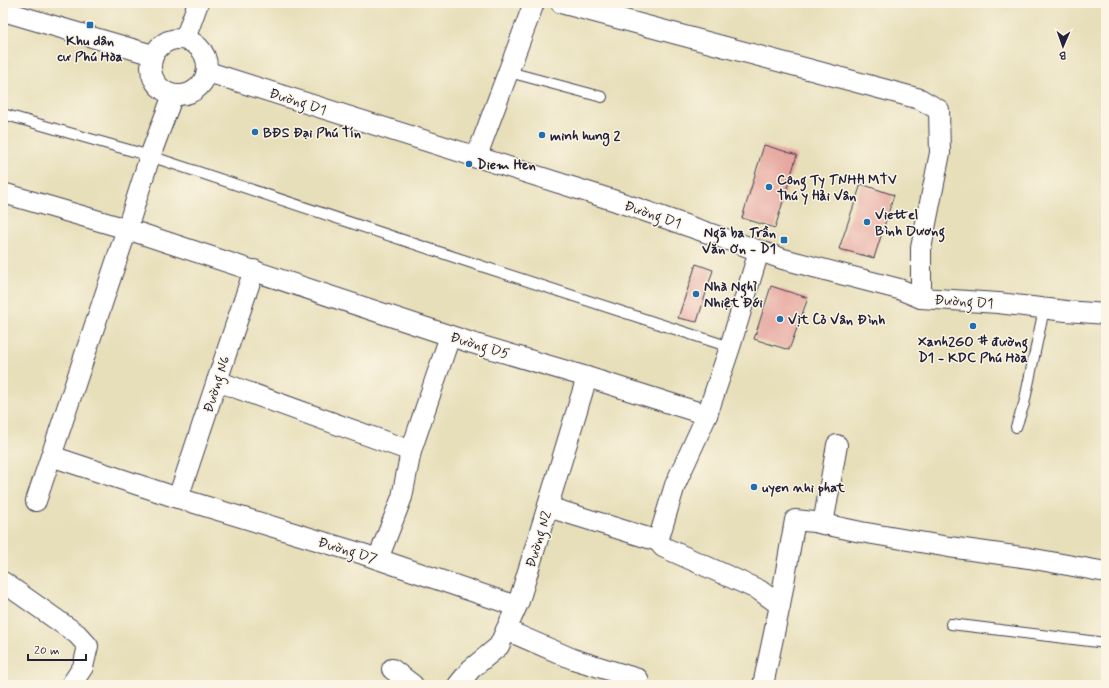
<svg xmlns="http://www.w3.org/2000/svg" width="1109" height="688" viewBox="0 0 1109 688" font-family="Mynerve,sans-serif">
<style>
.building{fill:#e7a7a0}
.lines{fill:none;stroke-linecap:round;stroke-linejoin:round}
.service-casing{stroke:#403e4e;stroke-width:12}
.minor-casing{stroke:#403e4e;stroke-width:22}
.service{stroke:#fff;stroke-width:10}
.minor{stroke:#fff;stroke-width:20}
.poi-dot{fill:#1f6fb2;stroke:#fcf5e5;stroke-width:1.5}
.labels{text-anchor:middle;stroke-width:3;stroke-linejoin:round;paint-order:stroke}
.poi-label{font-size:14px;font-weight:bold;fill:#22223b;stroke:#fcf5e5;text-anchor:start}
.street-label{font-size:14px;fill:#22223b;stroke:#fcf5e5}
</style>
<rect width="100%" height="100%" fill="#fcf5e5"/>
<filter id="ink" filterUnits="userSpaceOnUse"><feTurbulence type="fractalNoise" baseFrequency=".025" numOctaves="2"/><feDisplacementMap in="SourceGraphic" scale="8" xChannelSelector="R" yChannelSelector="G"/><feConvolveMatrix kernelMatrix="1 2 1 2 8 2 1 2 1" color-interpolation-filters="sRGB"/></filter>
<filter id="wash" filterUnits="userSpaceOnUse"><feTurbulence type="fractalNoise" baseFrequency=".012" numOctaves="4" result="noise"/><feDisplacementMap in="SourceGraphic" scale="16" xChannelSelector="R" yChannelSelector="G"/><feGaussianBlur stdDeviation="0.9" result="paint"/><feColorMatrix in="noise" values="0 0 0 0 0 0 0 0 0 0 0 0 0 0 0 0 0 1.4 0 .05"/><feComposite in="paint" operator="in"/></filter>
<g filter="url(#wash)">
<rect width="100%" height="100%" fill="#e7dfba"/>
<g id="blocks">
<g class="building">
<polygon points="764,145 797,155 775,228 742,218"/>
<polygon points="861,184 894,195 874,258 839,249"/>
<polygon points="696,264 713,270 697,322 678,318"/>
<polygon points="771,286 808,298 789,350 754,339"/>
</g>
</g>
</g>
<g filter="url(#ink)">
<use href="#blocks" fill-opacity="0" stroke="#403e4e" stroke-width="1"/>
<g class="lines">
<g class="service-casing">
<g id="service">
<polyline points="509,72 602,97"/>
<polyline points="3,114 150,156 466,261 730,347"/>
<polyline points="1016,427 1024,404 1044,309"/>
<polyline points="951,624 1106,643"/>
</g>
</g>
<g class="minor-casing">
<g id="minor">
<polyline points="561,3 920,99 939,110 940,153 921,248 921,298"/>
<polyline points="3,11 153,55"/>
<circle cx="179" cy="67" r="28"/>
<polyline points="185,39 198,3"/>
<polyline points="208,72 616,201 783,259 899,289 921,298 998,303 1066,311 1106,314"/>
<polyline points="173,95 150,156 127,229 472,343 587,377 707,415"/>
<polyline points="476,158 534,3"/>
<polyline points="3,193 127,229 36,501"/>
<polyline points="759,251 730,347 707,415 675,485 658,541 663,547 759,590 780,605"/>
<polyline points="217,381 411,451"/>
<polyline points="51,456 178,498 363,554 516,606"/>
<polyline points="178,498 254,270"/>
<polyline points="548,507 658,541"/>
<polyline points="823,524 837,445"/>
<polyline points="378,559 402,497 411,451 450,336"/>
<polyline points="3,582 77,634 88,646 83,667 71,685"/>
<polyline points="506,630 573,659 638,679"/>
<polyline points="392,669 413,685"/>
<polyline points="458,685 471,669 499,646 519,601 587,377"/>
<polyline points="763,685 780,605 795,520 814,522 861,532 949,547 1029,558 1106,572"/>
</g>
</g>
<use href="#service" class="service"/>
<use href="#minor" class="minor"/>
</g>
</g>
<g class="poi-dot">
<rect x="86" y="21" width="8" height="8" rx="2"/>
<circle cx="255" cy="132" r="4"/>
<circle cx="542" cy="135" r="4"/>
<circle cx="469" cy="164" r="4"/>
<circle cx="769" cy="187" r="4"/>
<circle cx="867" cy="222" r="4"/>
<rect x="780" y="236" width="8" height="8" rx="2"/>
<circle cx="696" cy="294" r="4"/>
<circle cx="780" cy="319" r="4"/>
<circle cx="973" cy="326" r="4"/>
<circle cx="754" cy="487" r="4"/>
</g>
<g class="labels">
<g class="poi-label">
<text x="90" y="45" text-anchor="middle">Khu dân<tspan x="90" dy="16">cư Phú Hòa</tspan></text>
<text x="263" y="137">BĐS Đại Phú Tín</text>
<text x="550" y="140">minh hung 2</text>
<text x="477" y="169">Diem Hen</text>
<text x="777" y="184">Công Ty TNHH MTV<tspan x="777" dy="16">Thú y Hải Vân</tspan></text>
<text x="875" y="219">Viettel<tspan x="875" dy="16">Bình Dương</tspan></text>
<text x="776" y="237" text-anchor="end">Ngã ba Trần<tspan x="776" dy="16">Văn Ơn - D1</tspan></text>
<text x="704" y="291">Nhà Nghỉ<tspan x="704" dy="16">Nhiệt Đới</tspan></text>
<text x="788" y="324">Vịt Cỏ Vân Đình</text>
<text x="973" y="346" text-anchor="middle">Xanh2GO # đường<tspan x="973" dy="16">D1 - KDC Phú Hòa</tspan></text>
<text x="762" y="492">uyen nhi phat</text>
</g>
<g class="street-label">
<text transform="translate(298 101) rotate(18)" y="5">Đường D1</text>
<text transform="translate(653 214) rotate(19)" y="5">Đường D1</text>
<text transform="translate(964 301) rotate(4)" y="5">Đường D1</text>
<text transform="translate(480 345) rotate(17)" y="5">Đường D5</text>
<text transform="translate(216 384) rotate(-72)" y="5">Đường N6</text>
<text transform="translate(538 539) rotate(-73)" y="5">Đường N2</text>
<text transform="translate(348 550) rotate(17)" y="5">Đường D7</text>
</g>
</g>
<rect width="1109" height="688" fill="none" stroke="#fcf5e5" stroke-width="16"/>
<g transform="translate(1063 46) rotate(182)" stroke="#fcf5e5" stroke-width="3" paint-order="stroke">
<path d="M0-3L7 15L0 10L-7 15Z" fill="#22223b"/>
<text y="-6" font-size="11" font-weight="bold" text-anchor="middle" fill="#22223b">B</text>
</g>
<path d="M28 654v6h58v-6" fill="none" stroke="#22223b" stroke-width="2"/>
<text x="34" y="654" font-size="12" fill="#22223b" stroke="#fcf5e5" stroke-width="3" paint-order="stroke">20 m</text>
</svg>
